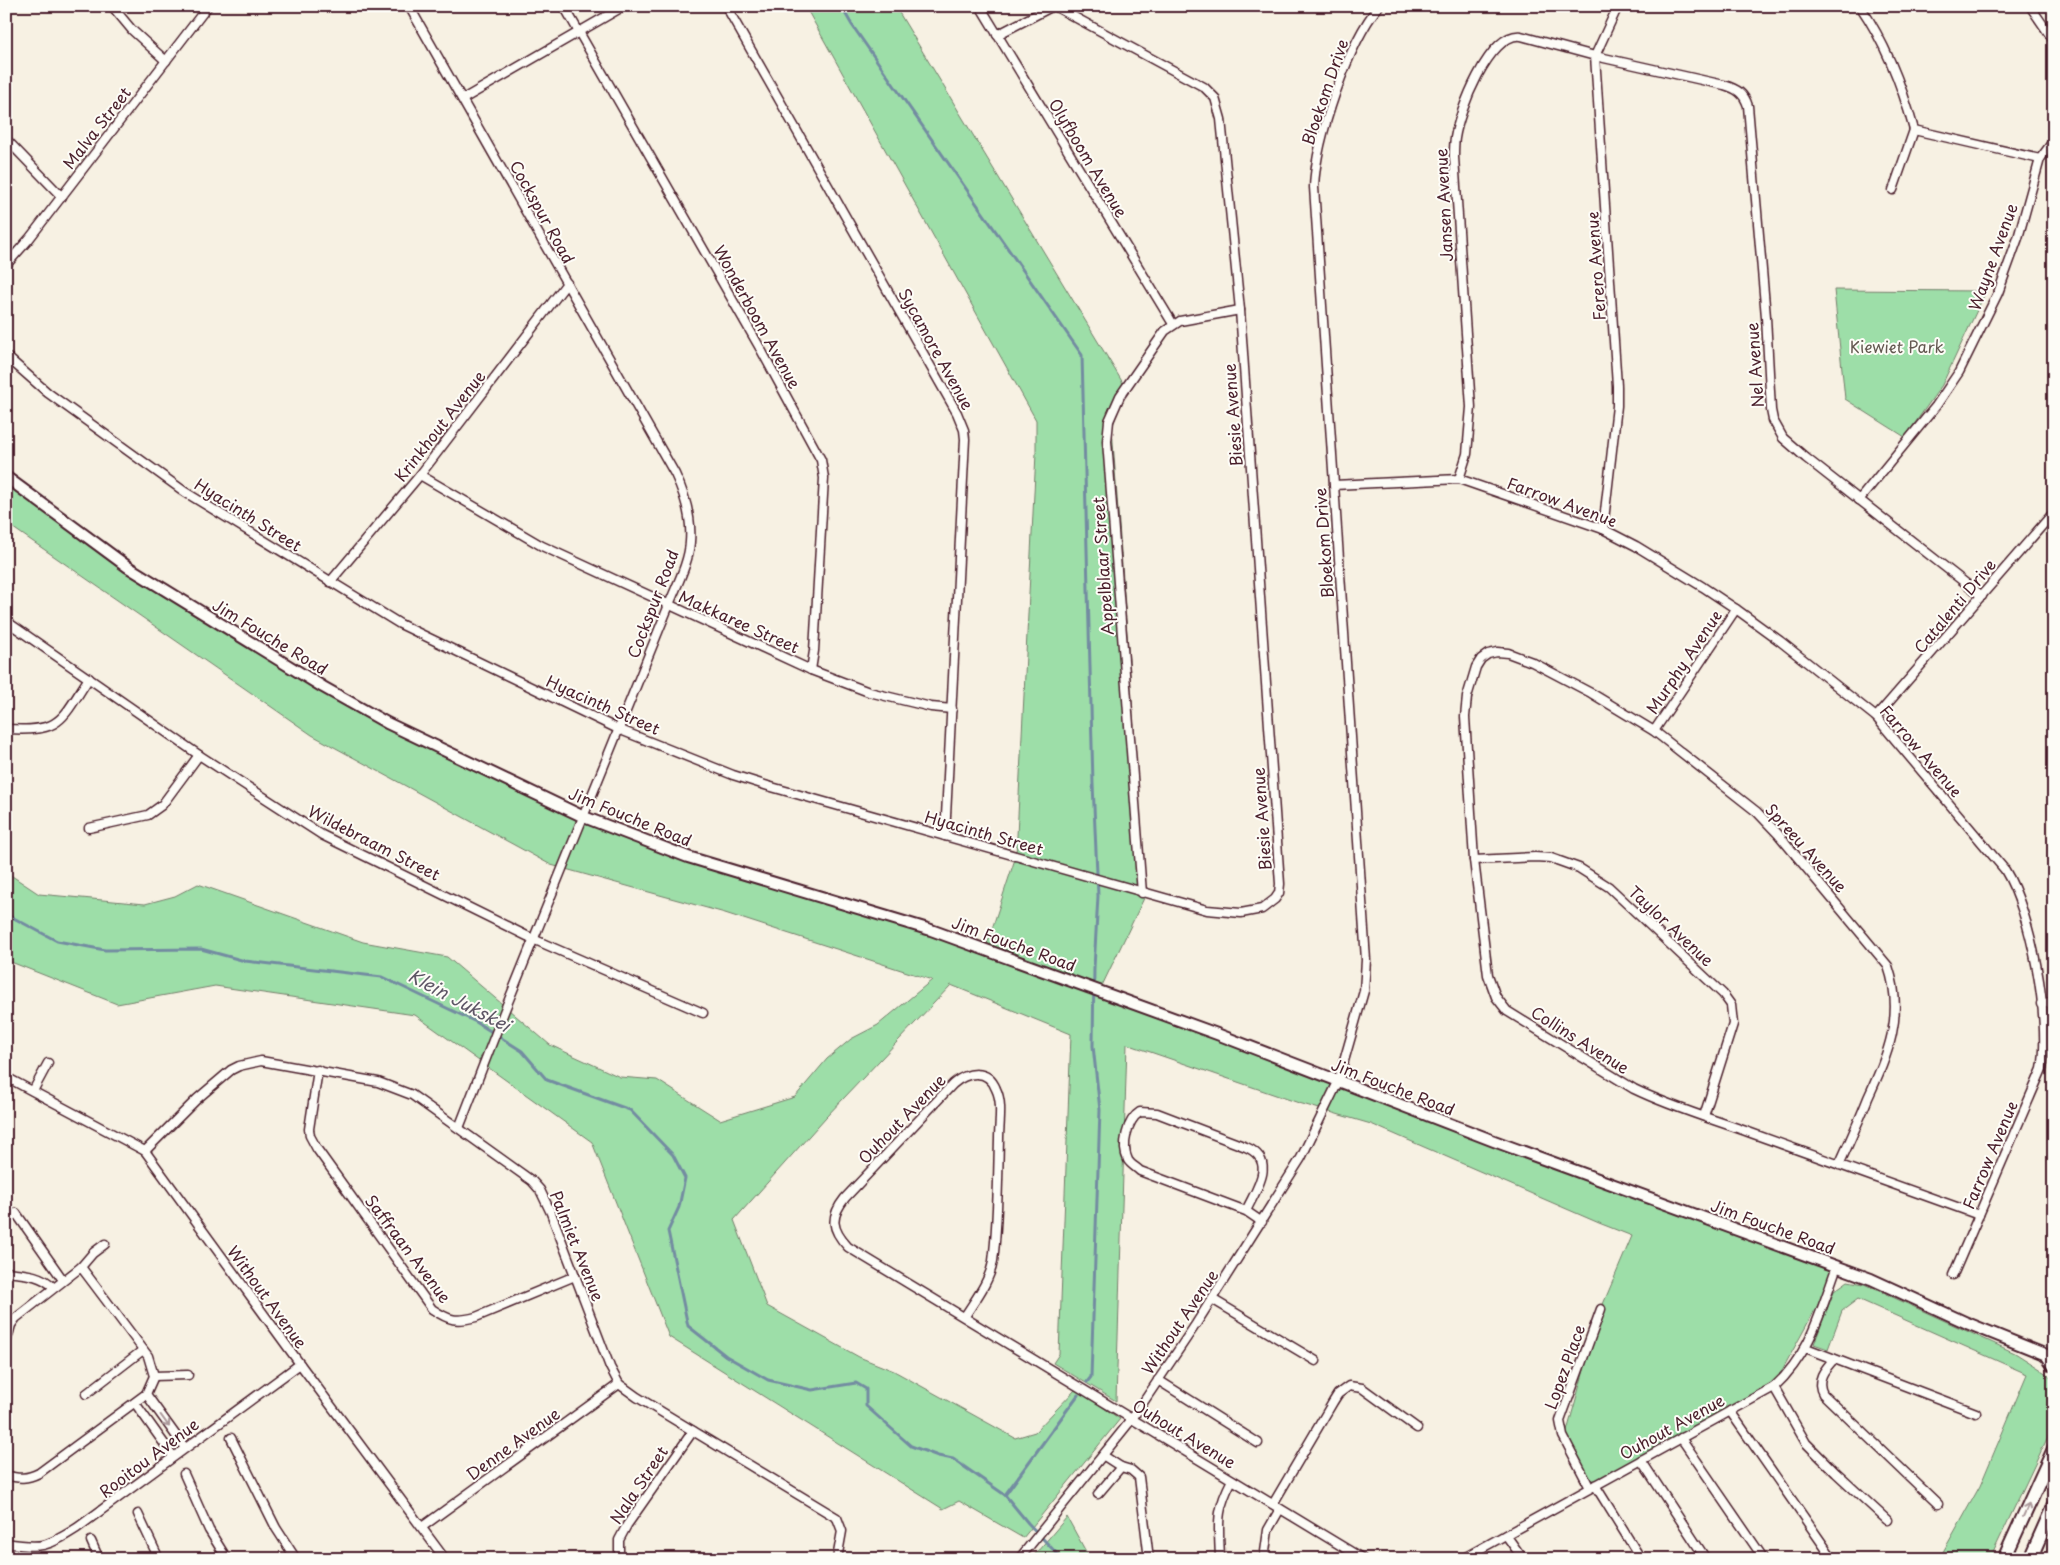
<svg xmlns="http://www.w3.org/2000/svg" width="2060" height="1565" viewBox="0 0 2060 1565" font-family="'Playpen Sans',sans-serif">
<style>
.green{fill:#9ddea8;stroke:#747e6a}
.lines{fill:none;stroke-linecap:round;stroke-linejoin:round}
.stream{stroke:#738ca1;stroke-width:3}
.minor-casing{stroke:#4a1f2b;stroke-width:11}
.tertiary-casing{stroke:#4a1f2b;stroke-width:14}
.primary-casing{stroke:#4a1f2b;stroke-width:16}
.minor{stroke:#fdfcf7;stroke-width:8}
.tertiary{stroke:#fdfcf7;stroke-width:10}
.primary{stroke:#fdfcf7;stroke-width:12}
.oneway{stroke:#ac999b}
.labels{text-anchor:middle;stroke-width:4;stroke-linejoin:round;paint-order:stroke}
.street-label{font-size:16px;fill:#4a1f2b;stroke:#fdfcf7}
.park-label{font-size:16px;fill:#635850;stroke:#fdfcf7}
.water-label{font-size:18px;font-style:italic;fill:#5e5666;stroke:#fdfcf7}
</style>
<rect width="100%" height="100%" fill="#f7f1e3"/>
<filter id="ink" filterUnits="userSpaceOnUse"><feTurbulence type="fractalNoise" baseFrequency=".02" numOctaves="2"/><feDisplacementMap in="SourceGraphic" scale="10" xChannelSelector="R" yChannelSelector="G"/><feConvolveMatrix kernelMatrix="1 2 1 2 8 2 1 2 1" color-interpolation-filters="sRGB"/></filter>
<g filter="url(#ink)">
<g class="green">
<polygon points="805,6 895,6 1126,388 1112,428 1146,894 1099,992 1838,1268 1770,1392 1592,1491 1566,1435 1601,1309 1632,1236 1599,1223 1371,1124 1299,1103 1127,1044 1116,1401 1053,1363 1059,1354 1071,1034 951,985 826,1117 734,1220 767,1306 859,1357 894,1371 1015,1438 1035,1432 1076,1389 1120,1419 1023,1538 959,1501 943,1509 669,1337 592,1142 415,1015 215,986 117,1004 11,962 6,958 6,872 39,894 145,904 175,896 198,884 363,942 447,957 550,1045 620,1077 657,1080 720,1120 795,1097 827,1059 851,1039 878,1025 932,980 725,913 551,865 312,735 6,523 6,479 93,543 389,725 637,839 985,950 1016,856 1036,453 1036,420"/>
<polygon points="1834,290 1986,291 1942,385 1905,437 1845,399"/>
<polygon points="1848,1281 1864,1284 2015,1353 2048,1374 2054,1383 2054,1424 1990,1559 1939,1559 1980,1486 2027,1374 1858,1299 1842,1311 1828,1349 1814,1344 1834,1291"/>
<polygon points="1067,1517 1090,1559 1031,1559"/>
</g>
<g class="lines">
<g class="stream">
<polyline points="841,6 852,25 1082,355 1093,784 1098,896 1094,968 1093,1046 1100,1110 1091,1377 1087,1382"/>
<polyline points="6,914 57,941 105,950 201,949 245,961 382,977 476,1022 522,1051 547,1080 630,1110 673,1155 685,1178 679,1207 668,1231 688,1326 726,1356 768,1380 812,1390 856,1383 866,1389 866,1406 911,1446 938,1456 953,1459 1005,1495 1028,1523 1062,1559"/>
<polyline points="1005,1495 1078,1395"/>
</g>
<g class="minor-casing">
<g id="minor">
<polyline points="112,6 132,30 166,61"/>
<path d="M409,6L675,474C685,495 692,518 690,542C689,563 676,586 669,605L504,1012L459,1128"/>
<polyline points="564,6 760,348 821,460 824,478 814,651 811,670"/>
<polyline points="726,6 957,413 964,430 965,439 945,836"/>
<polyline points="980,6 1173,324"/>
<path d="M1860,6C1886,44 1902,85 1914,130"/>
<polyline points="2030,6 2054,41"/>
<polyline points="997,35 1053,6"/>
<polyline points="463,99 624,6"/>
<polyline points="1914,130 2040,159"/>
<polyline points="6,139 62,197"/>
<polyline points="1893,190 1914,130"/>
<polyline points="6,265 29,239 208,6"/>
<polyline points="6,356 48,393 185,492 400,624 618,729 733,775 768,786 1207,910 1241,913 1262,909 1275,899 1279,893 1280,884 1240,310 1221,119 1215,98 1204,87 1054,6"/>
<polyline points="420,475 542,546 811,670 869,692 931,707 952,709"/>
<path d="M1459,479L1467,454L1471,407L1454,157C1454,151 1454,144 1455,138C1459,112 1489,32 1521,36L1595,56L1724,85C1737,89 1744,93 1748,106L1766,317L1771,410L1773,420L1783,438L1806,458L1982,596"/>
<path d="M1334,485L1459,479L1603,529L1636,546L1703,587L1736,609L1780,641L1876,717L2005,870C2031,912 2051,1020 2042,1069L1953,1275"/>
<polyline points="1859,500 1936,406 1959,372 1998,293 2018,238 2040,159 2054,140"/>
<polyline points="1603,529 1617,406 1617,386 1595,56 1618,6"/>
<polyline points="330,582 420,475 567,283"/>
<polyline points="6,621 199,755 322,835 533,939 703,1013"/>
<polyline points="1876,717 2054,512"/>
<path d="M6,729C62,732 60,722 89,678"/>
<polyline points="1654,731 1736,609"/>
<polyline points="89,828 148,815 162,805 199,755"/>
<polyline points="1474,860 1535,857 1551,858 1579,868 1609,887 1723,994 1731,1005 1733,1024 1704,1116"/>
<polyline points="1142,893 1107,441 1109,421 1120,396 1165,331 1180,321 1240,310"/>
<polyline points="2041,1004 2054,1001"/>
<path d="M318,1070L309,1129L310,1136L317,1149L432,1309C450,1321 456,1322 476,1317L575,1276"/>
<polyline points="6,1077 145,1151 300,1364 445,1559"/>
<polyline points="33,1091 48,1063"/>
<polyline points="145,1151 197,1099 231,1070 239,1066 261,1061 378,1082 412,1095 532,1181 540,1190 551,1213 610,1367 619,1384 637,1397 837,1518 842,1531 837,1559"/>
<path d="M1839,1165C1849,1143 1859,1121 1868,1098C1888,1054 1905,1015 1888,966L1778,834L1757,812L1654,731L1591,693L1532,662L1508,653L1497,652L1488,654L1481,659L1476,667L1467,697L1465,717L1474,860L1488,975L1496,997L1507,1011L1634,1089C1671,1107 1712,1119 1751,1133C1827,1161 1903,1188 1979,1215"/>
<path d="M1246,1211C1256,1189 1278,1161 1246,1147L1157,1113L1140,1112C1127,1120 1121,1146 1128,1160C1131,1165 1136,1167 1140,1171L1246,1211L1262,1222"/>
<polyline points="16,1213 63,1280"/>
<polyline points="81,1267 93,1253 105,1244"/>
<path d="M6,1272C23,1274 41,1274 53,1287"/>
<polyline points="1212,1299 1316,1361"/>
<path d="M965,1316C975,1300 990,1281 993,1261C998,1224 998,1177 999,1139C999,1123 1003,1103 996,1089C988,1068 967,1072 953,1084L845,1198C830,1217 831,1229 848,1247L1363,1559"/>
<path d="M6,1343L11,1325L16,1318L81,1267L148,1356L154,1376L146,1394L39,1473C27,1479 19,1479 6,1475"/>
<polyline points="1806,1348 1976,1413"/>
<path d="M1834,1359C1825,1369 1815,1380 1823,1394L1938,1504"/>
<polyline points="154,1376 188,1375"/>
<polyline points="1158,1380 1258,1443"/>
<polyline points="1774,1387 1806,1443 1836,1473 1887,1520"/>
<polyline points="86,1394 143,1350"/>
<polyline points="146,1394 185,1448"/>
<polyline points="135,1403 173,1456"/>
<polyline points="1730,1411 1833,1559"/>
<polyline points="231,1438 276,1528 296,1559"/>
<polyline points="1681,1438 1764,1559"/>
<polyline points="1104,1456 1121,1467"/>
<polyline points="1641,1460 1706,1559"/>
<polyline points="184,1474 209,1530 227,1559"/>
<polyline points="1595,1485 1641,1559"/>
<polyline points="1590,1488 1563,1436 1560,1421 1601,1309"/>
<polyline points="1098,1494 1121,1467 1131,1470 1139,1477 1149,1559"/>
<polyline points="1273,1504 1333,1402 1338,1394 1349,1386 1362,1388 1417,1428"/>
<polyline points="138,1514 159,1559"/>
<polyline points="422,1527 619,1384"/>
<polyline points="1506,1535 1523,1559"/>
<polyline points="91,1541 99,1559"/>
<path d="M6,1543C42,1549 47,1547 77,1528L300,1364"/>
<polyline points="619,1559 619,1540 627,1525 693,1431"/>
<path d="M1019,1559L1132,1419L1196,1324L1301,1158L1338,1082L1364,991L1366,960L1314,187C1316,139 1348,43 1379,6"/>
<path d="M1220,1559C1219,1524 1215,1512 1232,1480"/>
<polyline points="1264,1559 1268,1530 1280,1509"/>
<path d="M1462,1559L1774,1387C1811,1353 1820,1312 1837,1266"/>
</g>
</g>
<g class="tertiary-casing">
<polyline id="tertiary" points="6,477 128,567 323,687 387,723 584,817 688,857 931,930 1217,1034 1494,1141 1871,1279 1967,1323 2054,1358"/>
</g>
<g class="primary-casing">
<g id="primary">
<polyline points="2048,1356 2054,1365"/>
<polyline points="2004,1559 2054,1449"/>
<polyline points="2030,1559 2054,1505"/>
</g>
</g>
<use href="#minor" class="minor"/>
<use href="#tertiary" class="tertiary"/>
<use href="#primary" class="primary"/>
</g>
<defs><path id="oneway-shaft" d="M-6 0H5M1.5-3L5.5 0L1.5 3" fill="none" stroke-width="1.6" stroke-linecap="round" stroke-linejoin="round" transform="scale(1.25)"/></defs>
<g class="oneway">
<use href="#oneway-shaft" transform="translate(165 1421) rotate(54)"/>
<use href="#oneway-shaft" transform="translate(2026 1510) rotate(-66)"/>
</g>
</g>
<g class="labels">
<g class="street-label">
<text transform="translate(1325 92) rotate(-71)" y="6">Bloekom Drive</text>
<text transform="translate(97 128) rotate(-52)" y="6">Malva Street</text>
<text transform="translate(1088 158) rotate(59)" y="6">Olyfboom Avenue</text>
<text transform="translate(1444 205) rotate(-93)" y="6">Jansen Avenue</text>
<text transform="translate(542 212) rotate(61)" y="6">Cockspur Road</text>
<text transform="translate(1993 257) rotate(-70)" y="6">Wayne Avenue</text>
<text transform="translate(1596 266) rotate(-94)" y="6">Ferero Avenue</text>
<text transform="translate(757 317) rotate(61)" y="6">Wonderboom Avenue</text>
<text transform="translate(936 349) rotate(61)" y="6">Sycamore Avenue</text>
<text transform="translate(1755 365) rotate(-94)" y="6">Nel Avenue</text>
<text transform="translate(1233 415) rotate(-94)" y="6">Biesie Avenue</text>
<text transform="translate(440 426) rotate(-52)" y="6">Krinkhout Avenue</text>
<text transform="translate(1562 502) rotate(20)" y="6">Farrow Avenue</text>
<text transform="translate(248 515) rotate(32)" y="6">Hyacinth Street</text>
<text transform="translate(1324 543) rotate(-94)" y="6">Bloekom Drive</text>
<text transform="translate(1103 566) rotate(-94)" y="6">Appelblaar Street</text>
<text transform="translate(653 604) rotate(-69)" y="6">Cockspur Road</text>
<text transform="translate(1955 606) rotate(-50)" y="6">Catalenti Drive</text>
<text transform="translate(739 622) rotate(24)" y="6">Makkaree Street</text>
<text transform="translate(270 637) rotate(31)" y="6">Jim Fouche Road</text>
<text transform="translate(1684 662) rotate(-56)" y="6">Murphy Avenue</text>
<text transform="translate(603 705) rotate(24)" y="6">Hyacinth Street</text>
<text transform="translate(1921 751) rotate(49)" y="6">Farrow Avenue</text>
<text transform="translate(630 817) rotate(22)" y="6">Jim Fouche Road</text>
<text transform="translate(1262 819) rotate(-94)" y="6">Biesie Avenue</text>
<text transform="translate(984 833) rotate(16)" y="6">Hyacinth Street</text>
<text transform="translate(374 843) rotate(27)" y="6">Wildebraam Street</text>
<text transform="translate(1806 848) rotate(48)" y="6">Spreeu Avenue</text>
<text transform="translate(1671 926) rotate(43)" y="6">Taylor Avenue</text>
<text transform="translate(1014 944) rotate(20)" y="6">Jim Fouche Road</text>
<text transform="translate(1580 1040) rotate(32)" y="6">Collins Avenue</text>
<text transform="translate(1393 1087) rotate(21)" y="6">Jim Fouche Road</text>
<text transform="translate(902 1119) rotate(-46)" y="6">Ouhout Avenue</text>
<text transform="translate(1990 1155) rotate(-67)" y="6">Farrow Avenue</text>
<text transform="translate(1773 1227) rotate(20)" y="6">Jim Fouche Road</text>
<text transform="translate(577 1246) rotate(68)" y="6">Palmiet Avenue</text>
<text transform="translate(408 1249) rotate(53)" y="6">Saffraan Avenue</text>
<text transform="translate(267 1297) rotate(54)" y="6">Without Avenue</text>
<text transform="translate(1180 1322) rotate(-56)" y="6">Without Avenue</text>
<text transform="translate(1565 1367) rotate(-70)" y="6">Lopez Place</text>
<text transform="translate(1672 1427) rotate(-29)" y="6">Ouhout Avenue</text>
<text transform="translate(1184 1434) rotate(31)" y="6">Ouhout Avenue</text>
<text transform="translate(513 1444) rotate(-36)" y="6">Denne Avenue</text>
<text transform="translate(149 1458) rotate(-37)" y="6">Rooitou Avenue</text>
<text transform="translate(639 1485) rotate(-56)" y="6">Nala Street</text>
</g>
<g class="park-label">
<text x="1897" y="353">Kiewiet Park</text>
</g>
<g class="water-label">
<text transform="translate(459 1001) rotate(28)" y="6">Klein Jukskei</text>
</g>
</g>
<rect width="2060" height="1565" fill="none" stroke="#fdfcf7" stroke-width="25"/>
<rect x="12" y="12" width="2035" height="1540" fill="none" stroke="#4a1f2b" stroke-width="2" filter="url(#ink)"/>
</svg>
